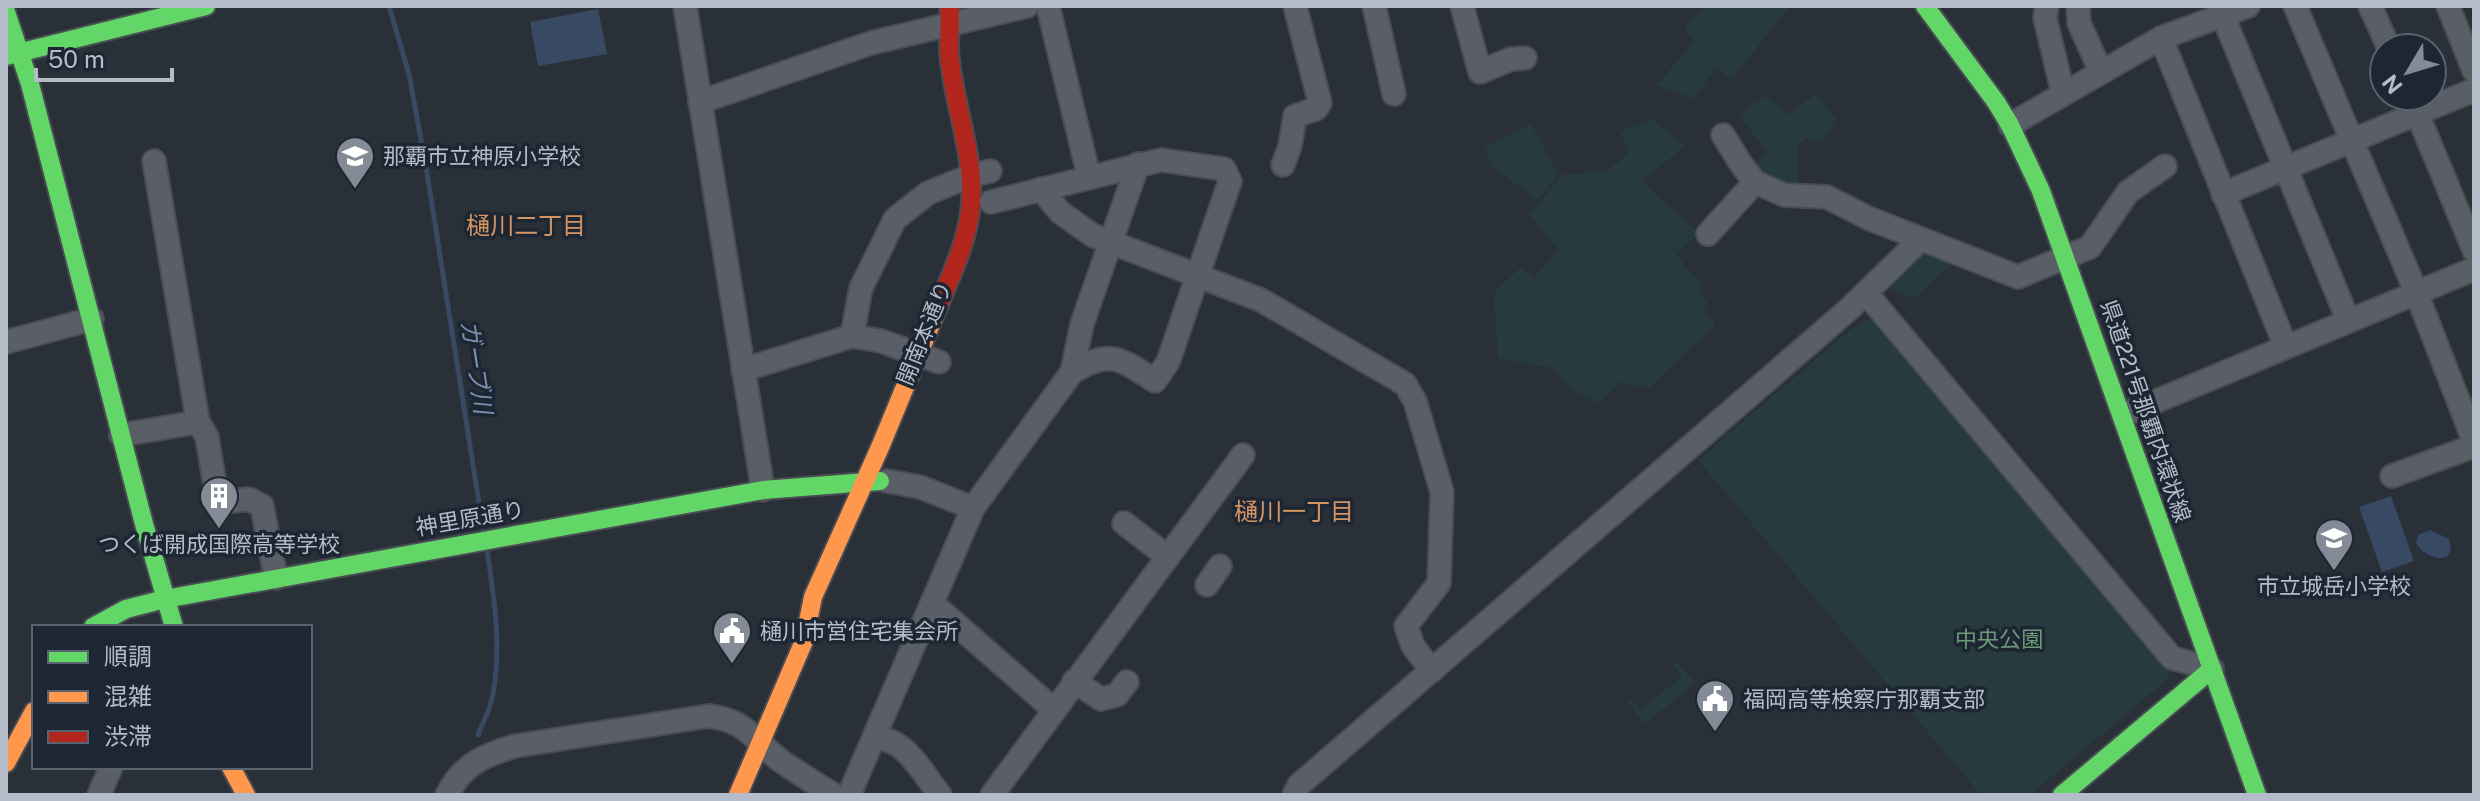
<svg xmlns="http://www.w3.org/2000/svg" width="2480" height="801" viewBox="0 0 2480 801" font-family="'Public Sans','Noto Sans JP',sans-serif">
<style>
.green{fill:#273a3e}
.water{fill:#384963}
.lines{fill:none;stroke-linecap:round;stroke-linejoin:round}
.stream{stroke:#384963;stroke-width:5}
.street-casing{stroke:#484c53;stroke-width:26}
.fast-casing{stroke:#484c53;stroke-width:22}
.slow-casing{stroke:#484c53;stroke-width:22}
.jam-casing{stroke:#484c53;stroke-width:22}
.street{stroke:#5a5e66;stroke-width:22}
.fast{stroke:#63d668;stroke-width:18}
.slow{stroke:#ff974d;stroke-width:18}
.jam{stroke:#b3261e;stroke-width:18}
.labels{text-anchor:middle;stroke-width:7;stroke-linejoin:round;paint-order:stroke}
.poi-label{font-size:22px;fill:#b4bcc9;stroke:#1d2633;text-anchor:start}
.street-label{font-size:22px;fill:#b4bcc9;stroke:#1d2633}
.park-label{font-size:22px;fill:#6b9a76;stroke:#1d2633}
.neighbourhood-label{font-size:24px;fill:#d59563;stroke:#1d2633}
.water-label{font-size:24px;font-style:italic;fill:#7c92b1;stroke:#1d2633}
</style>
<rect width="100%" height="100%" fill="#2a3038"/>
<g class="green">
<polygon points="1705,6 1790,6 1732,79 1716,68 1694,99 1657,85 1694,42 1684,29"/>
<polygon points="1816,94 1836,119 1821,142 1806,138 1798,145 1797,187 1769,181 1755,166 1767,151 1741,118 1753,102 1767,96 1787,115"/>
<polygon points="1651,119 1685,146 1642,181 1700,234 1676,253 1688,270 1704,285 1698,292 1708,304 1703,310 1716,324 1650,388 1620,382 1600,403 1575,393 1552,368 1498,358 1494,293 1521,267 1534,278 1558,250 1530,215 1561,175 1608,171 1629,152 1620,132"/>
<polygon points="1531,124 1558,174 1538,200 1491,166 1484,148"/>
<polygon points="1927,249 1955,260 1915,298 1893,290 1892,277"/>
<polygon points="1874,317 2171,663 2168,679 2030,795 1981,795 1698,460 1851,329"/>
<polygon points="1677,662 1695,683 1645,724 1628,703 1632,700 1640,710 1682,677 1673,665"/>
</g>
<g class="water">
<polygon points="598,9 607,54 538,66 530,22"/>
<polygon points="2391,496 2414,561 2382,572 2359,507"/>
<path d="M2430,530L2449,539L2451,551L2447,557C2436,561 2421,553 2416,543L2418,535Z"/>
</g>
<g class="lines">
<g class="stream">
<polyline points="389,6 409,74 427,173 483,528"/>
<path d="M478,735C483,722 491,708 493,694C502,645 494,598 487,550"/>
</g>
<g class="street-casing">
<g id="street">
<polyline points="685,6 763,490"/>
<polyline points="1048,6 1089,177"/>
<polyline points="1374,6 1394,94"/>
<polyline points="1462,6 1480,72 1511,59 1525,58"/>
<polyline points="2047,6 2045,18 2063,93"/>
<polyline points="2078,6 2079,23 2101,72"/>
<polyline points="2224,6 2223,16 2348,320"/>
<polyline points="2295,6 2416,292 2474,441"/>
<polyline points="2370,6 2389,48"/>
<polyline points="2448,6 2474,71"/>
<polyline points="2161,38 2285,345"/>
<polyline points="2410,96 2474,250"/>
<polyline points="700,102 871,43 1027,6"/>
<polyline points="2010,125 2161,38 2248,6"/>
<polyline points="1723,135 1741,164 1755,182 1784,195 1827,197 1868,218 2018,277 2090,247 2128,192 2165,166"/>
<polyline points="154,161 198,422 207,437 216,491 232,501 249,499 262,506 276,578"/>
<polyline points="1283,165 1290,146 1295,116 1316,109 1320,103 1295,6"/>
<polyline points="1041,189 1060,212 1092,235 1261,300 1405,384 1415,401 1442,492 1439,583 1406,626 1413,646 1432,671"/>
<polyline points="2223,194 2474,90"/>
<polyline points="1708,234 1755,182"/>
<polyline points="1866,293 2172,658 2212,669"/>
<polyline points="852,336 861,288 895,219 928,193 970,176 990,171"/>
<polyline points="6,342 92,319"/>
<polyline points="743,370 852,336 881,341 939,362"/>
<polyline points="1072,372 1082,324 1138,164"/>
<polyline points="2123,415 2474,269"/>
<polyline points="121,435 198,422"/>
<polyline points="2392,476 2474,446"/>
<polyline points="887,481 920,487 973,508"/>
<polyline points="1124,523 1168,557"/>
<polyline points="1207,585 1220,566"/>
<polyline points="932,603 1053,709"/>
<polyline points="1074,681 1101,699 1117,695 1127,682"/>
<path d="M874,739C904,735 923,774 940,795"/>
<polyline points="99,795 111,767"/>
<path d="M447,795C462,765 484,755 515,746L709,716C748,721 753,740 781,761C798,773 816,784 834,795"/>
<path d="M849,795L973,508L1072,372C1111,349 1119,358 1155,381L1168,362L1230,181L1224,169L1161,160L991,202"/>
<polyline points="992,795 1243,455"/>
<polyline points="1294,795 1299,785 1848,310 1920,240"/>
</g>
</g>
<g class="fast-casing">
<g id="fast">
<polyline points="1925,6 1996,102 2010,125 2041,191 2257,795"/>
<polyline points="6,12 30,84 144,524 174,627"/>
<polyline points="6,56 206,6"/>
<polyline points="93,627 126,609 165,599 763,490 880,481"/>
<polyline points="2062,795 2212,669"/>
</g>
</g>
<g class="slow-casing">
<g id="slow">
<polyline points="6,763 34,711"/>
<polyline points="231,767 246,795"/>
<polyline points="738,795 804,641 813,597 881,445 940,302"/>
</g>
</g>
<g class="jam-casing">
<path id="jam" d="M940,302C953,271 969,237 971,202C974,155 955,107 950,61C947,43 952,25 949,6"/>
</g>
<use href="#street" class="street"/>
<use href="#fast" class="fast"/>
<use href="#slow" class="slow"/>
<use href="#jam" class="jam"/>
</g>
<defs>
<g id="school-pin" transform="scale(2)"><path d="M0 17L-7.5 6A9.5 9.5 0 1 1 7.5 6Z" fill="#848b96" stroke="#1d2633"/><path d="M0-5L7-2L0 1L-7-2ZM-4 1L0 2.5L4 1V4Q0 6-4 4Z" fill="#fff"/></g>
<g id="building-pin" transform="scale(2)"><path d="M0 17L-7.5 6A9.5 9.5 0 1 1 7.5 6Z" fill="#848b96" stroke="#1d2633"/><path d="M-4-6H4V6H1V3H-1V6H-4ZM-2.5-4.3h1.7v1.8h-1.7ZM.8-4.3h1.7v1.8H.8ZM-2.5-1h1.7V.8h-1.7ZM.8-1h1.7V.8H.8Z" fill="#fff"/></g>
<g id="civic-pin" transform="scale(2)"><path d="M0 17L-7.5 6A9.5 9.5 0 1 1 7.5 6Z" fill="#848b96" stroke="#1d2633"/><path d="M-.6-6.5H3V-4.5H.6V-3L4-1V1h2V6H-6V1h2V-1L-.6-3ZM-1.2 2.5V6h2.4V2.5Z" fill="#fff"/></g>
</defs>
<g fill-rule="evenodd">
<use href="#school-pin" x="355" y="156"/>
<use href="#building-pin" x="219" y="496"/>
<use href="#school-pin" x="2334" y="538"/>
<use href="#civic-pin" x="732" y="631"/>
<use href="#civic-pin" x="1715" y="699"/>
</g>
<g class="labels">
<g class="poi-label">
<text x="383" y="164">那覇市立神原小学校</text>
<text x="219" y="552" text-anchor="middle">つくば開成国際高等学校</text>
<text x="2334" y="594" text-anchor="middle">市立城岳小学校</text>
<text x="760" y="639">樋川市営住宅集会所</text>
<text x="1743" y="707">福岡高等検察庁那覇支部</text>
</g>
<g class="street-label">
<text transform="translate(924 333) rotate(-68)" y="8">開南本通り</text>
<text transform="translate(2146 411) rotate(71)" y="8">県道221号那覇内環状線</text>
<text transform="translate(470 518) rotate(-10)" y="8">神里原通り</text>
</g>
<g class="park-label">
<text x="1999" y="647">中央公園</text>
</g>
<g class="neighbourhood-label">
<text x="526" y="234">樋川二丁目</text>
<text x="1294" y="520">樋川一丁目</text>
</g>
<g class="water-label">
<text transform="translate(476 367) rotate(81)" y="8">ガーブ川</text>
</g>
</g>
<rect width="2480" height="801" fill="none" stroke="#b4bcc9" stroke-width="16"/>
<rect x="32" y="625" width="280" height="144" fill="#1d2633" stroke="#59626f" stroke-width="2"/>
<rect x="48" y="651" width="40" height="12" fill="#63d668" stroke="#59626f" stroke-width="2"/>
<text x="104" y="665" font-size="24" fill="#b4bcc9">順調</text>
<rect x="48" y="691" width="40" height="12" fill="#ff974d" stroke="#59626f" stroke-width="2"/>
<text x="104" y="705" font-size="24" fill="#b4bcc9">混雑</text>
<rect x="48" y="731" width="40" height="12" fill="#b3261e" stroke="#59626f" stroke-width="2"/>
<text x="104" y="745" font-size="24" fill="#b4bcc9">渋滞</text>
<g transform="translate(2408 72) rotate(232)"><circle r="38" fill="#1d2633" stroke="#59626f" stroke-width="2"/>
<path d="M0-6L14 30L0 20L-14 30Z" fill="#848b96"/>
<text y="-12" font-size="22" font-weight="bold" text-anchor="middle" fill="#b4bcc9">N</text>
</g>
<path d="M36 68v12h136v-12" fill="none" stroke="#b4bcc9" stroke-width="4"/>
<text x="48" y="68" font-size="24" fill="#b4bcc9" stroke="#1d2633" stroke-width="6" paint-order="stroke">50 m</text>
</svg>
